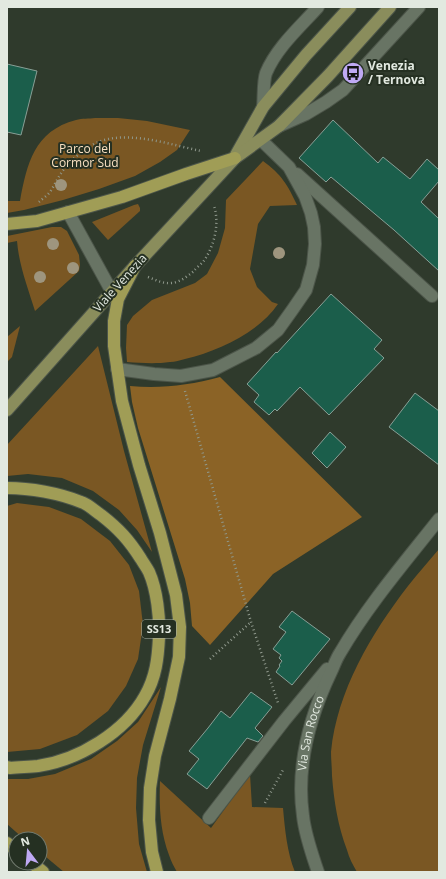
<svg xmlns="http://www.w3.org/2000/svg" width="446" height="879" viewBox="0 0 446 879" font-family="'Open Sans',sans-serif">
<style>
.green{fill:#7a5723}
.forest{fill:#8b6326}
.building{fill:#1b5e4b;stroke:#889f96}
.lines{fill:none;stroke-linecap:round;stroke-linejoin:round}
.minor-casing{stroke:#4c5549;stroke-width:14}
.major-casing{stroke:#4c5549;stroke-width:14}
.highway-casing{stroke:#4c5549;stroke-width:14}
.path{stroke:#90998d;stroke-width:2.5;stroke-dasharray:1 3;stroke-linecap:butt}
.minor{stroke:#687464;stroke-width:12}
.major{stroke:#8a8d5c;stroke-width:12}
.highway{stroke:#a09d56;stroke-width:12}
.tree{fill:#9e957e}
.labels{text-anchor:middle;stroke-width:4;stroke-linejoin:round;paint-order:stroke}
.shield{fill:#253022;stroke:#a9b2a7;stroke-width:1}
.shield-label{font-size:11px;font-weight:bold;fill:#e2e9e0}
.poi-label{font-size:12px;font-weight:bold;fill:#e2e9e0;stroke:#253022;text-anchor:start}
.park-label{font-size:12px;fill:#f8e0c1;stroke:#253022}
.street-label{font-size:12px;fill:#e2e9e0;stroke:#253022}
</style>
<rect width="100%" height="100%" fill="#2f3a2c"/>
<g class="green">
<path d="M95,118H118L147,121L190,130L177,150L160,162L135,176L99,189L63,200L24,210L7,213V201H20C27,164 34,131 76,120C82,118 89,119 95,118Z"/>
<path d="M263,161C281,174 288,185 297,205L270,206L258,224L250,269L257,287L272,302L278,304C258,333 218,351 185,359C180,360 175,362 170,362C156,364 141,363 127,362L126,348L127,325L133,316L152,300L195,283L207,274L218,253L225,228L226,200Z"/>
<polygon points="138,204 140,208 140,211 108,240 92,222 134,205"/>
<path d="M52,227H61L67,231L79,255L80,265L79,271L35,311C28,288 19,266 17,241L7,243V236Z"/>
<polygon points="20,326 12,357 7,362 7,337"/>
<polygon points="98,346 124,451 152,552 137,530 119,510 93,491 62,478 28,474 7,476 7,445"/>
<polygon points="17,503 49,507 81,519 110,541 129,565 139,591 143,625 138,659 126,686 108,711 77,735 40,749 7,752 7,506"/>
<path d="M439,549V872H357C353,865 349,858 347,850C338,826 334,802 332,776C332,768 331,760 331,752C337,691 371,634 408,586C418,573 429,561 439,549Z"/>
<polygon points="161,687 143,745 137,778 136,808 139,844 147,872 64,872 40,852 40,839 24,839 7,824 7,779 28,779 55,774 91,759 117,741 138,722"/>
<path d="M250,774L252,807L283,808C285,830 287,852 295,872H177C174,867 171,861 169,855C160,831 159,806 160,781L211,828Z"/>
</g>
<path class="forest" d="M220,377L362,517L273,574L210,645L192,626L190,603L185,579L138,428L132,402L130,386C161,389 190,385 220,377Z"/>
<g class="building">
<polygon points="7,64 37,71 21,135 7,132"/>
<polygon points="333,120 378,163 383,157 410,179 427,159 439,170 439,181 421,202 439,219 439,271 394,230 331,177 326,182 299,158"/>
<polygon points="331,294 382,340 374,349 384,358 329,415 300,387 277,411 275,409 269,415 254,402 259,395 247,384 276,352 277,353"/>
<polygon points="415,393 439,411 439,465 389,427"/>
<polygon points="330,432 346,447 327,468 312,453"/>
<polygon points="292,611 330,639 292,685 276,672 280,666 279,665 282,661 279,658 281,655 273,649 286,632 279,627"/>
<polygon points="251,692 272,707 255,728 263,736 258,742 247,738 207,789 187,774 199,759 189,751 208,728 221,711 230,718"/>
</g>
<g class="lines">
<g class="minor-casing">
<g id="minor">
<path d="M263,107C264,98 263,81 266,73C277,47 300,27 318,7"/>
<polyline points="279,126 306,114 326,102 343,90 419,7"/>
<polyline points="297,174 432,296"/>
<polyline points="68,212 112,292"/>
<polyline points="117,369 154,374 181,376 213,370 256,348 278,330 293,309 306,290 313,265 315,244 314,227 311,213 305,196 289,167 261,140"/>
<polyline points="209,818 284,721 327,669"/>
<path id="s1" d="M318,872C312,854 305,835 303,816C296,767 310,716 331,672C334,666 336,659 340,653C368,605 405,562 439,519"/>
</g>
</g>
<g class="major-casing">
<g id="major">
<polyline points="236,155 263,107 306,55 350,7"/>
<polyline points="7,410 135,266 235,158 279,126 328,76 390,7"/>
</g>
</g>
<g class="highway-casing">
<g id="highway">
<polyline points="7,224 37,221 122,197 186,174 235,158"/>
<polyline points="135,266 118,299 114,321 114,346 122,401 139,465 160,533 176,595 180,627 179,657 170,699 155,756 150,788 149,820 152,852 157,872"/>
<path d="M7,488C30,488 59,493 81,502C88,504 95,511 101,515C119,529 129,540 141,559C144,564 147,568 149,572C157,590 160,618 159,637C158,658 156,677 145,696C125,732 79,760 38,766C29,767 19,767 10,768L7,767"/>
<polyline points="7,843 16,850"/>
<polyline points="32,863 43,872"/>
</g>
</g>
<g class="path">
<path d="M39,202C42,199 47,196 50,192C56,183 59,174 67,166C76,155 90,144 104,140C134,132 172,145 201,151"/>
<path d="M148,277C156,280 163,284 172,283C180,282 188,276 194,271C196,268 200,265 203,262C214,247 220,224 214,206"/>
<polyline points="185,391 251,622 278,703"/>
<polyline points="210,659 251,622"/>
<polyline points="265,803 284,768"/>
</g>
<use href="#minor" class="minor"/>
<use href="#major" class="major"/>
<use href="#highway" class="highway"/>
</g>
<g class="tree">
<circle cx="61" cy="185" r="6"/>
<circle cx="53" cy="244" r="6"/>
<circle cx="279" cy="253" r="6"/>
<circle cx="73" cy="268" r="6"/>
<circle cx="40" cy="277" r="6"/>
</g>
<defs>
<g id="bus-disc" transform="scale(1.15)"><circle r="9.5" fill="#bfa9f4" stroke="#253022"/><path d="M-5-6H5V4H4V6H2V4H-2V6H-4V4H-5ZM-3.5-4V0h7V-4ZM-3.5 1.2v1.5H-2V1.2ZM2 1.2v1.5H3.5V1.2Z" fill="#111"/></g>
</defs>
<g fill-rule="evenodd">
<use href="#bus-disc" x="353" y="73"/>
</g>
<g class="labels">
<rect class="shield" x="142" y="620" width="34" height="18" rx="3"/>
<g class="shield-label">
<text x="159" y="633">SS13</text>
</g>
<g class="poi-label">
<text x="368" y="70">Venezia<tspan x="368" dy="14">/ Ternova</tspan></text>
</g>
<g class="park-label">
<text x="85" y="153">Parco del<tspan x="85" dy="14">Cormor Sud</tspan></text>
</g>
<g class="street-label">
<text transform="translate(120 283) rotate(-48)" y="4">Viale Venezia</text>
<text dy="4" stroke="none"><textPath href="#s1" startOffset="142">Via San Rocco</textPath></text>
</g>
</g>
<rect width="446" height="879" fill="none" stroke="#e2e9e0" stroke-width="16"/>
<g transform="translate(28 851) rotate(344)"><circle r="19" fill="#253022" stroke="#717a6e"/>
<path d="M0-3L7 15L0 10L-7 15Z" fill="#bfa9f4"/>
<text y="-6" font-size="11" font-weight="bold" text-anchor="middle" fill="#e2e9e0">N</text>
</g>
</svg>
